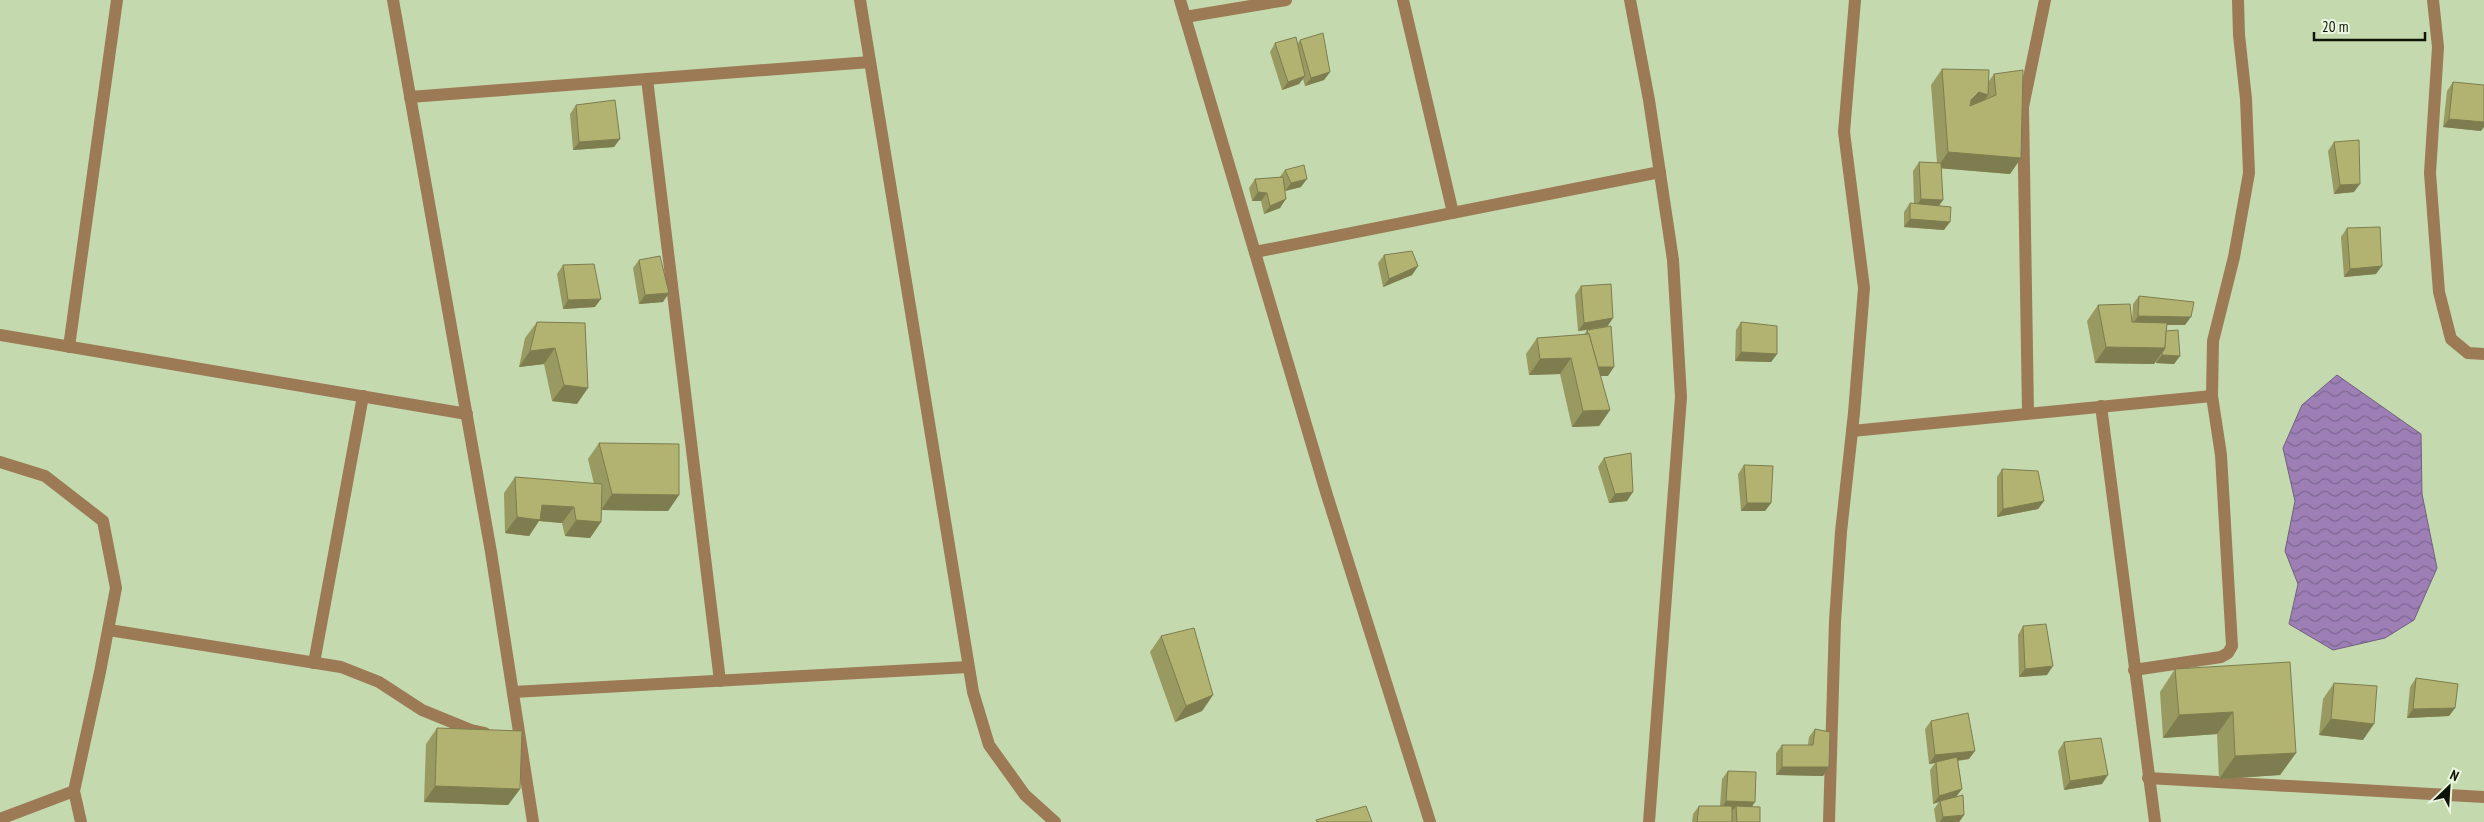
<svg xmlns="http://www.w3.org/2000/svg" width="2484" height="822" viewBox="0 0 2484 822" font-family="'PT Sans Narrow',sans-serif">
<style>
.water{fill:url(#water-waves);stroke:#725f81}
.lines{fill:none;stroke-linecap:round;stroke-linejoin:round}
.minor{stroke:#9b7a55;stroke-width:12}
.wall{fill:#999a61}
.shaded-wall{fill:#7d7d4f}
.building{fill:#b2b371;stroke:#7d7d4f}
</style>
<defs>
<pattern id="water-waves" width="16" height="10" patternUnits="userSpaceOnUse" patternTransform="scale(1.25)"><rect width="16" height="10" fill="#9d7fb6"/><path d="M0 5q4-4 8 0t8 0" fill="none" stroke="#7e6792"/></pattern>
</defs>
<rect width="100%" height="100%" fill="#c4d9ae"/>
<polygon class="water" points="2337,375 2421,434 2422,494 2437,568 2414,620 2385,638 2333,650 2289,624 2298,584 2285,551 2295,501 2283,448 2302,405"/>
<g class="lines">
<g class="minor">
<polyline points="393,0 491,552 533,822"/>
<polyline points="860,0 973,692 989,745 1025,795 1055,822"/>
<polyline points="1180,0 1326,492 1430,822"/>
<polyline points="1403,0 1453,213"/>
<polyline points="1630,0 1649,100 1673,260 1681,397 1649,822"/>
<polyline points="2433,0 2438,47 2430,173 2439,292 2451,339 2468,353 2484,354"/>
<polyline points="1185,17 1286,0"/>
<polyline points="647,79 720,681"/>
<polyline points="410,97 870,62"/>
<polyline points="1255,252 1660,172"/>
<polyline points="0,335 467,414"/>
<polyline points="69,347 117,0"/>
<polyline points="2101,406 2155,822"/>
<polyline points="2028,412 2023,107 2045,0"/>
<polyline points="1852,431 2212,396"/>
<polyline points="0,462 45,476 103,521 116,588 100,672 74,791 81,822"/>
<polyline points="109,630 341,667 379,682 422,710 471,730 485,733"/>
<polyline points="314,663 363,396"/>
<polyline points="2134,670 2221,657 2228,653 2232,646 2221,455 2212,396 2213,341 2234,257 2249,173 2246,99 2239,35 2238,0"/>
<polyline points="513,692 968,667"/>
<polyline points="2148,778 2484,797"/>
<polyline points="0,819 74,791"/>
<polyline points="1829,822 1835,621 1841,532 1854,413 1864,288 1844,132 1855,0"/>
</g>
</g>
<g class="wall">
<polygon points="1300,40 1330,72 1324,80 1305,86 1303,79 1299,84 1282,90 1270,52 1275,43 1298,43"/>
<polygon points="1942,69 1989,81 1994,74 2021,158 2010,174 1941,168 1943,200 1939,206 1944,230 1904,227 1904,212 1910,203 1914,204 1913,171 1919,162 1937,163 1931,85"/>
<polygon points="2453,82 2481,131 2443,127 2447,91"/>
<polygon points="576,105 614,147 573,150 570,114"/>
<polygon points="2334,142 2354,192 2334,194 2328,151"/>
<polygon points="1285,170 1301,187 1285,191 1280,208 1264,214 1261,201 1252,201 1249,188 1255,179 1279,178"/>
<polygon points="2347,228 2376,274 2344,277 2341,237"/>
<polygon points="1384,255 1418,266 1412,275 1383,287 1378,263"/>
<polygon points="639,260 663,302 639,304 633,268"/>
<polygon points="563,265 595,307 563,309 557,274"/>
<polygon points="1581,286 1613,318 1608,326 1608,376 1600,376 1610,410 1599,426 1572,427 1560,374 1529,375 1526,354 1537,338 1584,335 1587,330 1578,331 1575,295"/>
<polygon points="2139,296 2185,325 2167,325 2166,331 2180,356 2174,364 2156,363 2156,361 2154,364 2095,363 2087,321 2098,305 2132,321 2133,304"/>
<polygon points="537,322 585,323 577,404 552,401 544,364 519,367 525,338"/>
<polygon points="1741,322 1777,354 1771,362 1735,361 1736,330"/>
<polygon points="599,443 679,495 668,511 602,510 601,522 590,538 565,536 562,523 539,521 529,536 505,533 504,493 515,477 594,484 588,459"/>
<polygon points="1604,458 1627,501 1609,503 1598,467"/>
<polygon points="1744,465 1771,503 1765,511 1741,511 1738,474"/>
<polygon points="2002,469 2044,501 2038,509 1997,517 1997,477"/>
<polygon points="2023,626 2047,675 2019,677 2018,635"/>
<polygon points="1161,636 1213,695 1202,711 1175,722 1150,652"/>
<polygon points="2175,669 2296,753 2280,775 2219,779 2217,734 2163,738 2160,692"/>
<polygon points="2416,678 2455,708 2449,716 2407,718 2410,687"/>
<polygon points="2334,683 2363,740 2319,735 2323,699"/>
<polygon points="1931,721 1969,759 1958,761 1962,789 1956,796 1964,815 1959,822 1936,822 1934,809 1939,802 1933,804 1930,770 1935,763 1929,764 1925,729"/>
<polygon points="437,728 520,789 508,805 424,802 426,744"/>
<polygon points="1815,729 1829,767 1823,776 1776,775 1776,753 1782,745 1808,745 1809,737"/>
<polygon points="2064,742 2102,784 2064,790 2058,751"/>
<polygon points="1728,771 1752,806 1760,822 1692,822 1693,814 1699,806 1720,806 1722,779"/>
</g>
<g class="shaded-wall">
<polygon points="1330,72 1324,80 1305,86 1311,78"/>
<polygon points="1305,76 1299,84 1282,90 1288,82"/>
<polygon points="1979,92 1988,95 1977,111 1967,108 1971,100"/>
<polygon points="2449,119 2484,122 2484,127 2481,131 2443,127"/>
<polygon points="620,139 614,147 573,150 579,142"/>
<polygon points="1948,152 2021,158 2010,174 1937,168"/>
<polygon points="1307,179 1301,187 1285,191 1291,183"/>
<polygon points="2360,184 2354,192 2334,194 2340,185"/>
<polygon points="1258,192 1267,193 1261,201 1252,201"/>
<polygon points="1286,199 1280,208 1264,214 1270,206"/>
<polygon points="1921,199 1943,200 1937,208 1915,208"/>
<polygon points="1910,219 1950,222 1944,230 1904,227"/>
<polygon points="1418,266 1412,275 1383,287 1389,279"/>
<polygon points="2382,266 2376,274 2344,277 2350,269"/>
<polygon points="669,293 663,302 639,304 645,295"/>
<polygon points="601,299 595,307 563,309 568,300"/>
<polygon points="2138,316 2191,317 2185,325 2132,325"/>
<polygon points="1613,318 1607,326 1578,331 1584,323"/>
<polygon points="2106,347 2165,348 2154,364 2095,363"/>
<polygon points="555,348 544,364 519,367 530,351"/>
<polygon points="1741,352 1777,354 1771,362 1735,361"/>
<polygon points="2162,355 2180,356 2174,364 2156,363"/>
<polygon points="1571,358 1560,374 1529,375 1540,359"/>
<polygon points="1590,367 1614,367 1608,376 1585,376"/>
<polygon points="564,385 588,388 577,404 552,401"/>
<polygon points="1610,410 1599,426 1572,427 1583,411"/>
<polygon points="1633,492 1627,501 1609,503 1615,494"/>
<polygon points="612,494 679,495 668,511 601,510"/>
<polygon points="2044,501 2038,509 1997,517 2003,509"/>
<polygon points="1747,503 1771,503 1765,511 1741,511"/>
<polygon points="542,505 574,507 562,523 539,521 529,536 505,533 517,517"/>
<polygon points="576,520 601,522 590,538 565,536"/>
<polygon points="2053,666 2047,675 2019,677 2025,669"/>
<polygon points="1213,695 1202,711 1175,722 1186,706"/>
<polygon points="2455,708 2449,716 2407,718 2413,709"/>
<polygon points="2233,712 2217,734 2163,738 2179,715"/>
<polygon points="2331,719 2374,724 2363,740 2319,735"/>
<polygon points="1975,751 1969,759 1936,763 1936,762 1935,763 1929,764 1935,755"/>
<polygon points="2296,753 2280,775 2219,779 2235,756"/>
<polygon points="1782,767 1829,767 1823,776 1776,775"/>
<polygon points="2108,775 2102,784 2064,790 2070,781"/>
<polygon points="435,786 520,789 508,805 424,802"/>
<polygon points="1962,789 1956,797 1940,801 1939,802 1933,804 1939,796"/>
<polygon points="1726,801 1755,802 1749,811 1736,806 1733,810 1720,810"/>
<polygon points="1964,815 1959,822 1940,822 1943,817"/>
</g>
<g class="building">
<polygon points="1323,33 1330,72 1311,78 1300,40"/>
<polygon points="1296,37 1305,76 1288,82 1275,43"/>
<polygon points="1942,69 1989,70 1988,95 1979,92 1971,100 1970,106 1996,95 1994,74 2023,70 2021,158 1948,152"/>
<polygon points="2453,82 2484,85 2484,122 2449,119"/>
<polygon points="615,100 620,139 579,142 576,105"/>
<polygon points="2359,140 2360,184 2340,185 2334,142"/>
<polygon points="1919,162 1941,163 1943,200 1921,199"/>
<polygon points="1304,165 1307,179 1291,183 1285,170"/>
<polygon points="1283,177 1286,199 1270,206 1267,193 1258,192 1255,179"/>
<polygon points="1910,203 1951,207 1950,222 1910,219"/>
<polygon points="2380,227 2382,266 2350,269 2347,228"/>
<polygon points="1412,251 1418,266 1389,279 1384,255"/>
<polygon points="660,256 669,293 645,295 639,260"/>
<polygon points="594,264 601,299 568,300 563,265"/>
<polygon points="1611,284 1613,318 1584,323 1581,286"/>
<polygon points="2139,296 2194,302 2191,317 2138,316"/>
<polygon points="2130,304 2132,322 2167,323 2165,348 2106,347 2098,305"/>
<polygon points="537,322 585,323 588,388 564,385 555,348 530,351"/>
<polygon points="1741,322 1777,326 1777,354 1741,352"/>
<polygon points="1611,326 1614,367 1598,367 1589,334 1588,334 1587,330"/>
<polygon points="2178,330 2180,356 2162,355 2162,353 2165,348 2166,331"/>
<polygon points="1589,334 1610,410 1583,411 1571,358 1540,359 1537,338"/>
<polygon points="599,443 679,444 679,495 612,494"/>
<polygon points="1631,453 1633,492 1615,494 1604,458"/>
<polygon points="1744,465 1773,466 1771,503 1747,503"/>
<polygon points="2002,469 2038,471 2044,501 2003,509"/>
<polygon points="515,477 602,484 601,522 576,520 574,507 542,505 540,520 517,517"/>
<polygon points="2046,624 2053,666 2025,669 2023,626"/>
<polygon points="1194,628 1213,695 1186,706 1161,636"/>
<polygon points="2290,662 2296,753 2235,756 2233,712 2179,715 2175,669"/>
<polygon points="2416,678 2458,684 2455,708 2413,709"/>
<polygon points="2334,683 2377,686 2374,724 2331,719"/>
<polygon points="1968,713 1975,751 1935,755 1931,721"/>
<polygon points="437,728 522,731 520,789 435,786"/>
<polygon points="1815,729 1830,732 1829,767 1782,767 1782,745 1813,745"/>
<polygon points="2101,738 2108,775 2070,781 2064,742"/>
<polygon points="1957,757 1962,789 1939,796 1936,762"/>
<polygon points="1728,771 1756,772 1755,802 1726,801"/>
<polygon points="1963,795 1964,815 1943,817 1940,801"/>
<polygon points="1366,806 1372,822 1317,822 1316,820"/>
<polygon points="1699,806 1732,806 1732,822 1697,822"/>
<polygon points="1736,806 1760,807 1760,822 1737,822"/>
</g>
<g transform="translate(2449 787) rotate(25)" stroke="#ebf6e0" stroke-width="4" paint-order="stroke">
<path d="M0-4L9 19L0 12L-9 19Z" fill="#0e1506"/>
<text y="-8" font-size="14" font-weight="bold" text-anchor="middle" fill="#0e1506">N</text>
</g>
<path d="M2314 32v8h111v-8" fill="none" stroke="#0e1506" stroke-width="2.5"/>
<text x="2322" y="32" font-size="15" fill="#0e1506" stroke="#ebf6e0" stroke-width="4" paint-order="stroke">20 m</text>
</svg>
